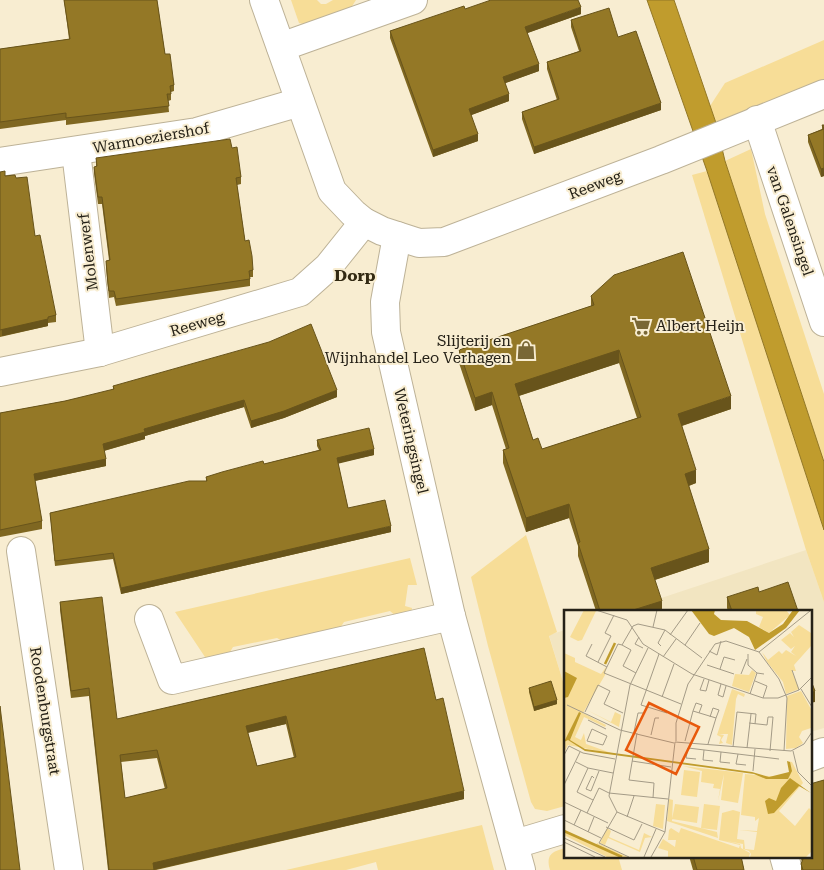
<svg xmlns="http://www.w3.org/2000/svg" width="824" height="870" viewBox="0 0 824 870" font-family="'Roboto Serif',serif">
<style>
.built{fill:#f2e5c1}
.green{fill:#f7dd97}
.water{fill:#c09c2d;stroke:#927726}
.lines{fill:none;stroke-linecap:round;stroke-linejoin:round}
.street-casing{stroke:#bdb297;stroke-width:30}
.secondary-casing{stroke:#bdb297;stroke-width:30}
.street{stroke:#fff;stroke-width:28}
.secondary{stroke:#fff;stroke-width:28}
.wall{fill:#7f6721;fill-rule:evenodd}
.shaded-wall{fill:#68541b}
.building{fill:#947826;stroke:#68541b;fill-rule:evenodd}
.labels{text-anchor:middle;stroke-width:4;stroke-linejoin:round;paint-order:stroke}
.street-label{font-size:15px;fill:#252117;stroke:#f8edd1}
.poi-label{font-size:15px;fill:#252117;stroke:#f8edd1;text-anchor:start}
.neighbourhood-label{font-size:16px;font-weight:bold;fill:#332a13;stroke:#f8edd1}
.inset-river{fill:none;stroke:#c09c2d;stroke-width:2.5}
.inset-road{fill:none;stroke:#a49b87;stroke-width:1}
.view{fill:#e8590c;fill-opacity:0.15;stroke:#e8590c;stroke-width:2.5}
.inset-edge{fill:none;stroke:#252117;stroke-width:2.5}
</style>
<rect width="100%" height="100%" fill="#f8edd1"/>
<g class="built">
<polygon points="806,550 824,602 824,728 810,732 810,611 622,611"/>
<polygon points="565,630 565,688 549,635"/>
</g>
<g class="green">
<polygon points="291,0 317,0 321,4 326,4 333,0 356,0 349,11 311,26 299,23"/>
<polygon points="824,40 824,79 746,112 716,123 710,106 725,83"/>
<polygon points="751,149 765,214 824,394 824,462 725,161"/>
<polygon points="707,171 824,530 824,602 806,550 692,175"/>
<polygon points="526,535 557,632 549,636 565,688 565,806 547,811 535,809 531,802 488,646 471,577"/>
<polygon points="410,558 417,585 408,585 405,606 412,608 411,614 398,618 390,611 344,622 338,631 286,643 277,638 233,647 227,657 207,660 175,612"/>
<polygon points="482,825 494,870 378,870 376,862 346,870 286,870"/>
<path d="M565,848V856H618L622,870H550C546,855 551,852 565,848Z"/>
</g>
<polygon class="water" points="647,0 674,0 716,123 725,161 824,462 824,530 707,171"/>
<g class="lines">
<g class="street-casing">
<g id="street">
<polyline points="281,47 413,0"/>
<polyline points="757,120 824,322"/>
<polyline points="76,152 100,352"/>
<polyline points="0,162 197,132 300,102"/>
<polyline points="397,236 385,302 386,332 451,616 521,870"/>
<polyline points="21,551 69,870"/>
<polyline points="149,619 172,680 451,616"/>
<polyline points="810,757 824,752"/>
<polyline points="515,844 565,829"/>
<polyline points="784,856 788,870"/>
</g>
</g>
<g class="secondary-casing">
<g id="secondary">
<polyline points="264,0 332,191 353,213 364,222 382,231 419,243 444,242 661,160 824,94"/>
<polyline points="0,372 100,352 300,292 328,267 364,222"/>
</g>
</g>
<use href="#street" class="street"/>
<use href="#secondary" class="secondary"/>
</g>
<g class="wall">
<polygon points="64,0 157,0 165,54 174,85 174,91 171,92 171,100 168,101 169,112 66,125 66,120 0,129 0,49 69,39"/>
<polygon points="465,9 581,14 527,33 539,71 505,83 509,101 471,115 478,141 433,157 390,38 390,31"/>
<polygon points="571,20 618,37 661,110 534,154 522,119 522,112 557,100 547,69 547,62 579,51 571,27"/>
<polygon points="822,125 824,125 824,176 821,177 808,142 808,135 822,129"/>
<polygon points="232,148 241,177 241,184 237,185 245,241 253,270 253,277 250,277 250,286 116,306 114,297 109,298 106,267 106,261 109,260 102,204 98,204 94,173 94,167 96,167 96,158"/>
<polygon points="0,172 5,176 16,178 35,236 56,315 56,322 48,323 48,326 0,337"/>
<path d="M591,296L731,409L682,426L696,483L689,486L709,562L655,580L662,611H596L578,556V546L569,518L526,532L503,463V450L506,449L492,405L475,411L459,363V350L591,306ZM619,363L637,418L542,449L533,440L519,396Z"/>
<polygon points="113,386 337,397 284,418 251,428 244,407 145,436 145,439 104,451 106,466 35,481 42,521 42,529 0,537 0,413 65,401 113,390"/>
<polygon points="317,440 374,455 338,463 348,508 391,532 121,594 113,559 55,566 50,513 206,481 206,477 264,464 319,450 317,446"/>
<polygon points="759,592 798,611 728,611 727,608 727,597"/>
<path d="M60,602L117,719L436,700L464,799L156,870H108L89,696L71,698L60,610ZM286,724L294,758L257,766L248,733ZM157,758L165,789L125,798L121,762Z"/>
<polygon points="529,688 557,704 534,711 529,692"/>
<polygon points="689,856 741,856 744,870 693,870"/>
<polygon points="800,856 810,856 824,870 801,870 801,864 802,862"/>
</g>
<g class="shaded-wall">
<polygon points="581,7 581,14 525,34 525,27"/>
<polygon points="539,64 539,71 503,84 503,77"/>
<polygon points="509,94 509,101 469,116 469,109"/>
<polygon points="661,103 661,110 534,154 534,147"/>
<polygon points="478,134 478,141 433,157 433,150"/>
<polygon points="824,168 824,176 821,177 821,169"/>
<polygon points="48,319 48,326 2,336 2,329"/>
<polygon points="619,350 619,363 515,397 515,384"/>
<polygon points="337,390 337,397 284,418 251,428 251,421"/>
<polygon points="492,392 492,405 475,411 475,398"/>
<polygon points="731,396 731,409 678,427 678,414"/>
<polygon points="244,400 244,407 145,436 145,439 103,451 103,444 144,429"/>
<polygon points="374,449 374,455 337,464 337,458"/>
<polygon points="106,459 106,466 34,481 34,474"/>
<polygon points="696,470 696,483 685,487 685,474"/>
<polygon points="569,504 569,518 526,532 526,518"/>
<polygon points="391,526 391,532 121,594 121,588"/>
<polygon points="709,549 709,562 651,581 651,568"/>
<polygon points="662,601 662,611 630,611"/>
<polygon points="815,691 815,702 810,703 810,692"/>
<polygon points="557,700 557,704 534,711 534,707"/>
<polygon points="286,716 286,724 246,733 246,726"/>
<polygon points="464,791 464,799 153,870 153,863"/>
</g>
<g class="building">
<polygon points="64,0 157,0 165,54 170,54 174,85 170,86 171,94 167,94 169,106 66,118 66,113 0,122 0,49 70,39"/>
<polygon points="491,0 578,0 581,7 525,27 539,64 503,77 509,94 469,109 478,134 433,150 390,31 464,6 465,9"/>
<polygon points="609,8 618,37 636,31 661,103 534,147 522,112 559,99 547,62 581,51 571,20"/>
<polygon points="822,125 824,125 824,168 821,169 808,135 824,129"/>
<polygon points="230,139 232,148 237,147 241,177 236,178 245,241 249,240 252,256 253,270 249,271 250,279 116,299 114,291 109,291 108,284 106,261 110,260 102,197 98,197 94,167 97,166 96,158"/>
<polygon points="5,171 5,176 15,175 16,178 27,177 35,236 40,235 56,315 48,317 48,319 0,330 0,172"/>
<path d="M683,252L731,396L678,414L696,470L685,474L709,549L651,568L662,601L630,611H600L578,543L580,542L569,504L526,518L503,450L509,448L492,392L475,398L459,350L594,305L591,296L614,275ZM619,350L641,417L542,449L538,438L533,440L515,384Z"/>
<polygon points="311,324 337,390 284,411 251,421 244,400 144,429 145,432 103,444 106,459 34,474 42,521 0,530 0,413 65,401 114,389 113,386 269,342"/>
<polygon points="369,428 374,449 337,458 348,508 385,500 391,526 121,588 113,553 55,561 50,513 189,481 207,481 206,477 222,472 263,461 264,464 321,450 317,440"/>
<polygon points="788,582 798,611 732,611 727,597 758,587 759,592"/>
<path d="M102,597L117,719L424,648L436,700L443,698L464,791L153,863L154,870H109L89,688L71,691L60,602ZM286,716L296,757L257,766L246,726ZM157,750L167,788L125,798L120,755Z"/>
<polygon points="810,678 815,691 810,692"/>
<polygon points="551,681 557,700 534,707 529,688"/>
<polygon points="0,706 20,870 0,870"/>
<polygon points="824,780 824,870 803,870 801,864 803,859 803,856 810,856 810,784"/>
<polygon points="693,856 741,856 744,870 697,870"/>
</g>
<defs>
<g id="supermarket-bare" transform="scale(1.5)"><path d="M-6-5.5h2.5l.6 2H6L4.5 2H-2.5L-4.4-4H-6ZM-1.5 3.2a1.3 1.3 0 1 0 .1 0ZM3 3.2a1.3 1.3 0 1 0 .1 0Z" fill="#796735" stroke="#f8edd1" stroke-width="2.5" paint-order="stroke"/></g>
<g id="shop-bare" transform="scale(1.5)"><path d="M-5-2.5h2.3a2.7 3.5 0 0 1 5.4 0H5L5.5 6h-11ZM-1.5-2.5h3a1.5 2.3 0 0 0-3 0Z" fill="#796735" stroke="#f8edd1" stroke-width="2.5" paint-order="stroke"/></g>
</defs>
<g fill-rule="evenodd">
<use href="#supermarket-bare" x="641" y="326"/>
<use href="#shop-bare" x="526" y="350"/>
</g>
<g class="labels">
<g class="street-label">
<text transform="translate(151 138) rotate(-10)" y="5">Warmoeziershof</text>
<text transform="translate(595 185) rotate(-21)" y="5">Reeweg</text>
<text transform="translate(790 221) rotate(71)" y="5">van Galensingel</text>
<text transform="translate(88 252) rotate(-97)" y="5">Molenwerf</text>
<text transform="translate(197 324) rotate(-16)" y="5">Reeweg</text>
<text transform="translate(411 441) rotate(77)" y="5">Weteringsingel</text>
<text transform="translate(45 711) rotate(81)" y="5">Roodenburgstraat</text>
</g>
<g class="poi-label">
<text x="656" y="331">Albert Heijn</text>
<text x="511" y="346" text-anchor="end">Slijterij en<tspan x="511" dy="17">Wijnhandel Leo Verhagen</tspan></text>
</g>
<g class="neighbourhood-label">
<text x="355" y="281">Dorp</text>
</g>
</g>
<g transform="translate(564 610)">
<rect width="248" height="248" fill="#f8edd1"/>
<path d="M20,0L32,1L18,30L14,31L6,27ZM192,0H222L226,5L205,23L195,17L199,7L192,4ZM235,15L247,23V36L230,55L232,61H228L235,79L222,84L219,72L203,52L198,42L204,50L215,41L218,44L222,40L232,46L227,42L231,36L227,39L217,30L226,23L230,27L227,22ZM0,43L11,48V52L37,64L42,57L41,65L19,103L42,115L41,117L20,107L11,127L17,130L20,123L22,134L50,144L4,135L0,143ZM188,60L192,63L185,82L168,76L171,64L185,65ZM168,79L181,84L180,87L174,84L172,89L168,135L162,133L164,124H155L160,125L157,130L159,133L155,134L157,127L153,125ZM237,81L247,99V118L238,121L235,127L239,133L232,138L222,139L223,86ZM23,100L47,112L51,102L57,105L55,117ZM223,151L228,152L239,173L215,201L231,216L245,198L247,200V242L242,247H186L187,244L185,241L179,239V234L162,231L176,234L177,238L186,243L185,247H104V241L94,238L99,229L111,237L112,230H104L105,220L107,218L115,223L117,218L175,238L176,235L155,230L158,203L169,200L176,202L173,229L180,230L181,239L190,240L193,222L175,220L193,221L195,208L191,211V207L177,205L181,164L218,167L226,164V152ZM119,156L179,163L174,193L157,190L160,164L154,191L156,179L149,178L150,174L137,172L138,161ZM120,160L136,162L133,187L117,185ZM105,189L109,190L108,211L153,222L154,228L103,211ZM92,194L101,195L99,219L89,216ZM111,194L135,197L133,213L108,209ZM140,194L156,196L153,220L137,218ZM43,218L47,221L45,227L75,240L80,223L88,227L81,228L76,242L44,228L41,235L36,233ZM0,221L32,235L33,233L64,247H43L0,225Z" fill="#f7dd97"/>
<path d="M127,0H151L150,4L157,10L183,11L205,23L219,14L229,0H236L222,18L191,40L185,27L170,18L150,26L145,24ZM0,61L13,68L4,87L0,88ZM15,102L17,103L6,130L21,139L188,162L205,167L225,162L223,151L226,152L228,161L224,169H202L190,164L21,141L4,130L0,132ZM226,168L247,183L235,176L210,203L204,204L201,191L205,188L212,191L217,178Z" fill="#c09c2d"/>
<path class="inset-river" d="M41,54L51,33M0,221L58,247"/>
<path class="inset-road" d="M32,0L63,10L79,34L128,64L199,88H214L235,80L248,67M69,16L74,14L101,20L138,48M69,16L58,35L67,40L59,56L72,63M89,17L93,0M106,25L124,0M75,27L71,34L79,38M28,34L22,46L43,57M58,35L54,34L40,63L117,94M121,35L136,13M97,36L94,33L101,20M84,38L66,75L45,186L53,202L101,222M145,41L153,45L157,31M195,42L215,69L223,88L220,141M195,42L246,1M95,44L77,95L103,103M184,44V55L193,63M99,47L112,29M34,52L47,26L41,23L50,5M143,55L170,64M156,59L160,47L171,50M228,60L235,80M177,64L183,49M140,69L136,80L142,81L145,70M191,71L203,76L199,88M157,74L154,85L159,87L162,76M237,79L248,97M186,84L193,63L200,64M98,87L110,54M3,95L56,120L110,133M129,101L132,93L138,95L135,103M21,102L34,75L46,81L40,94L59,103M146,107L149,98L155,100L152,108M24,110L42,119M185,113L203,115L204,107H209L206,141M28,119L43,126L39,135L23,131ZM70,122L74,103H79M73,123L65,170L90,173L89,188M87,125L91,108H95M112,131V113L124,74L151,34L162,31L195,42M121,131L129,101L152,108L144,134M169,137L173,102L192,104L191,114M124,138L215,149M124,138L122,148L132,149M183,138L187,104M140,140L139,150L149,151M229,141L234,162L248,176M157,142L156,152L166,153M174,144L172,154L182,155M0,145L5,136L19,143L51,149M68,151L107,157M12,152L24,158L49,163M24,158L13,182L29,190M189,161L191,139M30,168L28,166L22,179L27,181L35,161M0,175L16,142M0,192L44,213M53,202L35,233L65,247M23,203L35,178L45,183L104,189M63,207L70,186M0,210L37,228M10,215L17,200M42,217L70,230L78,214M24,222L30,207M0,228L41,247M0,232L31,247M80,247L92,219M87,247L101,222L111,132L227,141L240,134L248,122"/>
<path class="view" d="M85,93L135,117L112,164L62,140Z"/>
<rect width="248" height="248" class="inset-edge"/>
</g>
</svg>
